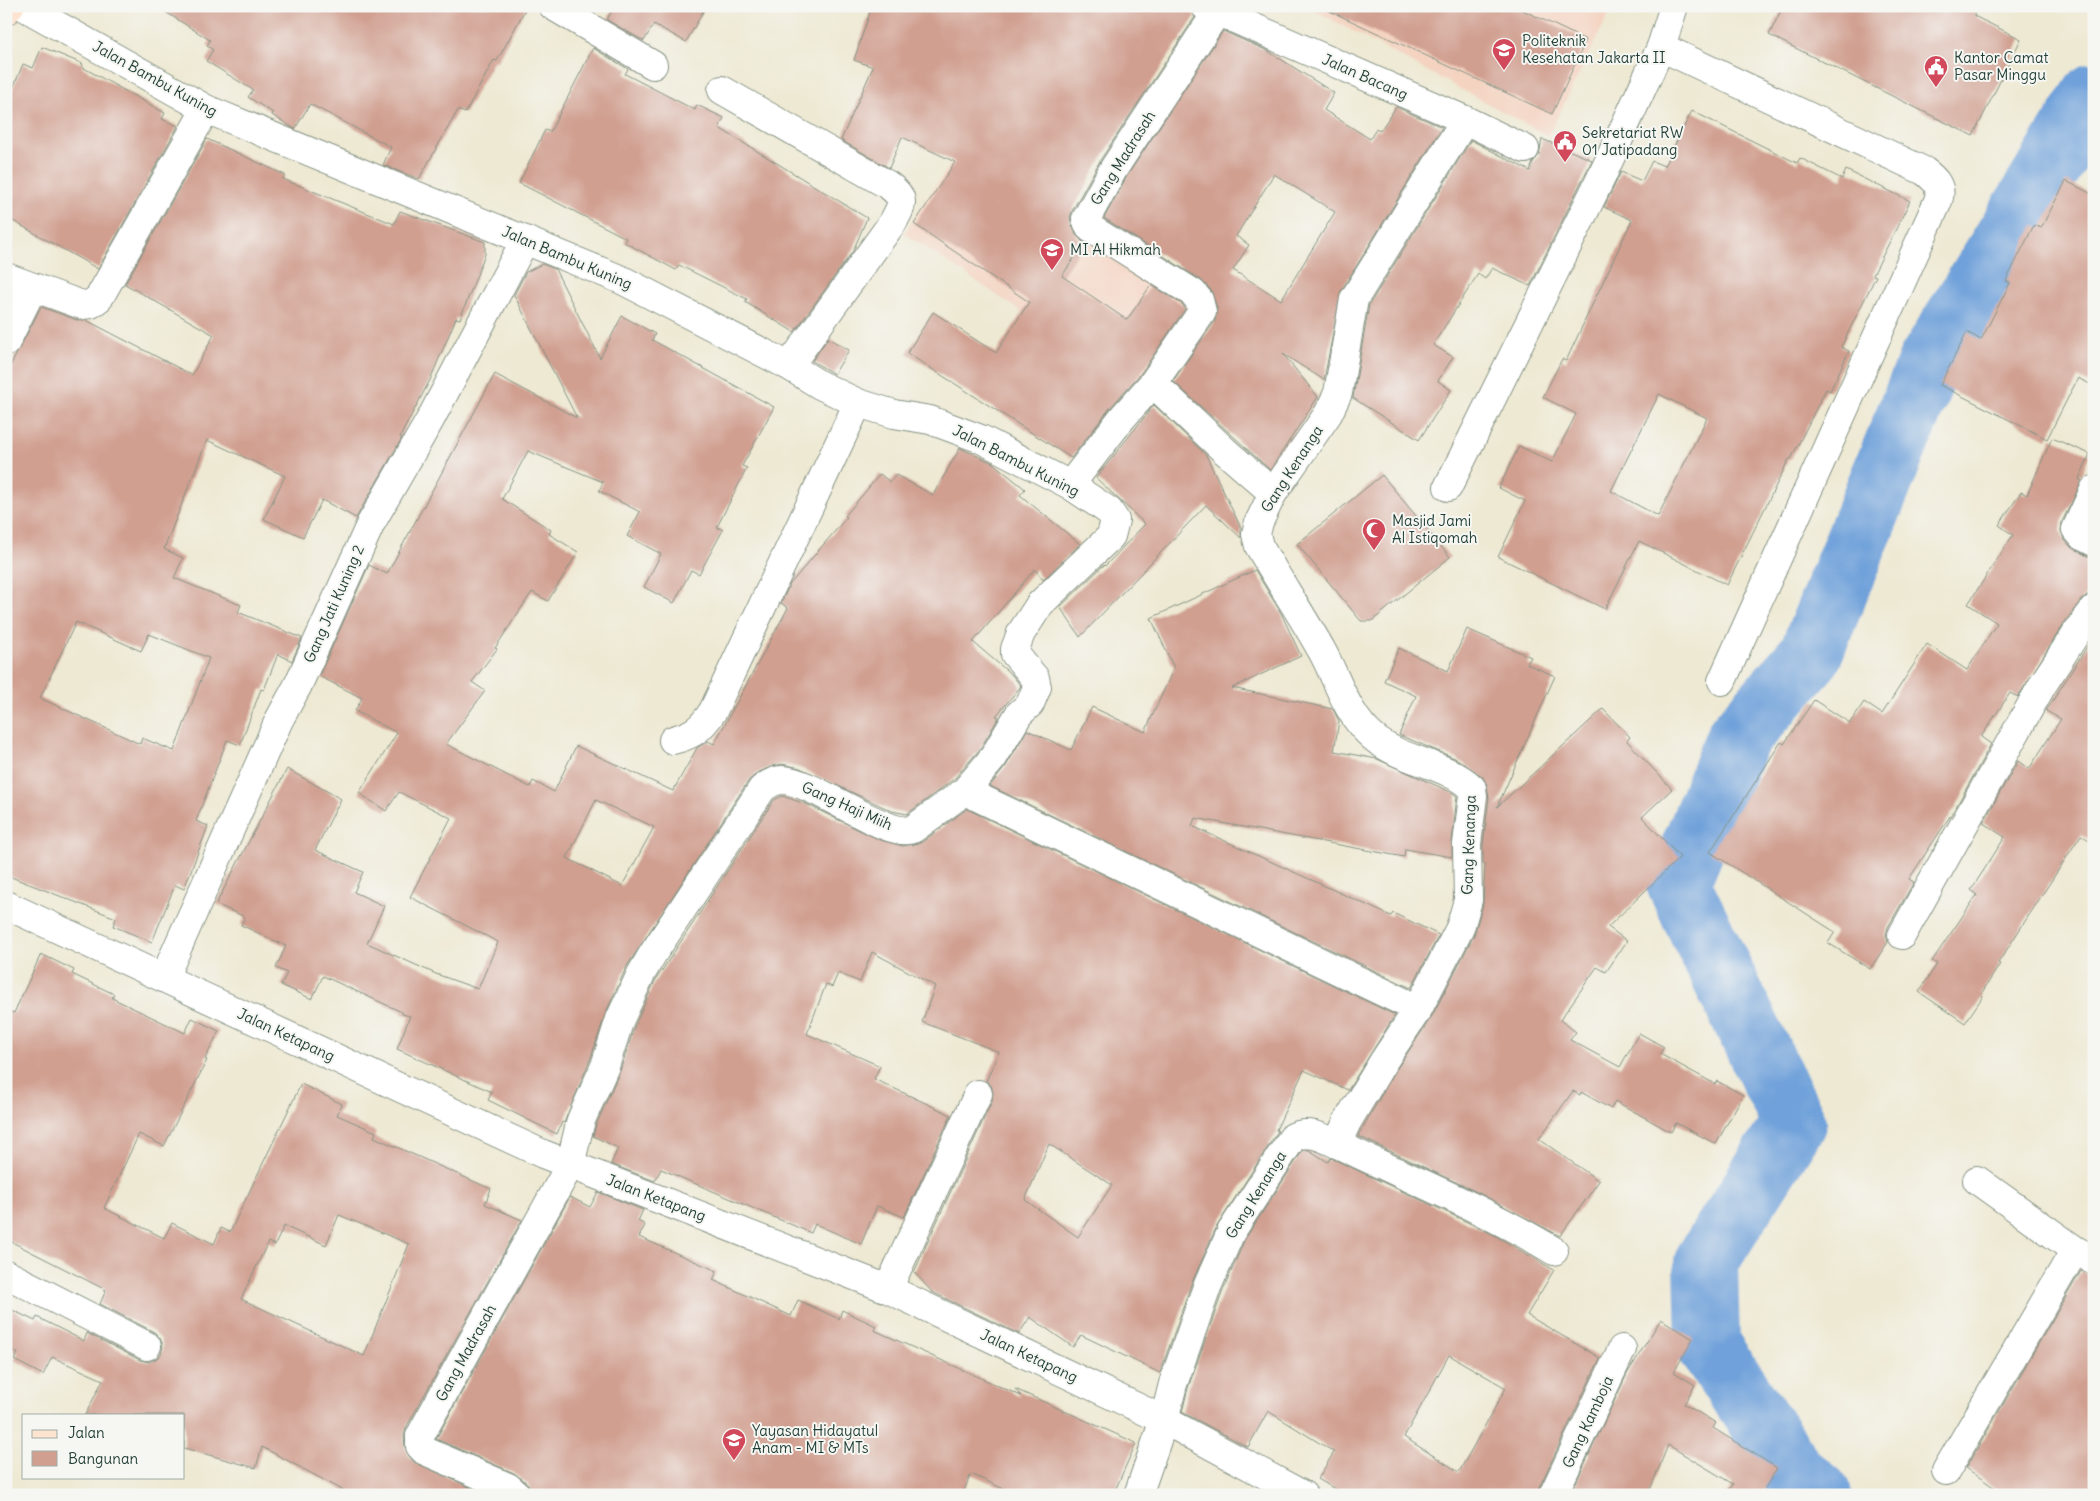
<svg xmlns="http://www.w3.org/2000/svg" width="2100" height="1501" viewBox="0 0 2100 1501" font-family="Delius,sans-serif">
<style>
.built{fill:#f4d3c1}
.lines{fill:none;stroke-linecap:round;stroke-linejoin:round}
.river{stroke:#6fa1da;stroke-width:64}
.building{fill:#d09f90;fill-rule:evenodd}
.street-casing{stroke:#869384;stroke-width:30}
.secondary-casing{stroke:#869384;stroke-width:30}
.street{stroke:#fff;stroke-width:28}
.secondary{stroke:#fde4d0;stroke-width:28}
.labels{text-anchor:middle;stroke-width:4;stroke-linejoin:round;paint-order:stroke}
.poi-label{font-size:15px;fill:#1f3d34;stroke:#f6f6f2;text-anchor:start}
.street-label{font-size:15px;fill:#1f3d34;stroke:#f6f6f2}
</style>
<rect width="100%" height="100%" fill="#f6f6f2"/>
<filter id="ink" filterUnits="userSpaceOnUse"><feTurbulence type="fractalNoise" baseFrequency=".02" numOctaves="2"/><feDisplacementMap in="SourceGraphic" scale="10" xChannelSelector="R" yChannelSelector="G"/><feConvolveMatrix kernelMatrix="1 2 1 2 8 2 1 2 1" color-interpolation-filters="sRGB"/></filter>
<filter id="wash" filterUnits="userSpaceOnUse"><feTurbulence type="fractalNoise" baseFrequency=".0096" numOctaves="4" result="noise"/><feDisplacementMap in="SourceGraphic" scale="20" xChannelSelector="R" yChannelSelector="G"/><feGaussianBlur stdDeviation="1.12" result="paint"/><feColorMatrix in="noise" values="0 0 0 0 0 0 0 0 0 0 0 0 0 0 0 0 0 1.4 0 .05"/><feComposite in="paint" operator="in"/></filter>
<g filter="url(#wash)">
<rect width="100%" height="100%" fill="#eee9d3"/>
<g class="built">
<polygon points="1306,6 1613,6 1548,136"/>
<polygon points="961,149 1200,308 1143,393 904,233"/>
</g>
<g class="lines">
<polyline class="river" points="1820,1495 1794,1473 1708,1345 1706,1262 1794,1123 1678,883 1737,739 1810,655 1930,361 2094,95"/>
</g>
<g id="blocks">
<g class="building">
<polygon points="156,6 527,6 497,61 494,60 465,113 458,110 419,179 383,165 391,147 310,104 295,129 272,115 273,113 248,97 253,90 206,61 213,50 207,46 210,40"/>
<polygon points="614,6 706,6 686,42 654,24 644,41 607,20"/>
<polygon points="872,6 1190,6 1195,17 1101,159 1072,211 1070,218 1072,225 1076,235 1084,243 1062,276 1127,320 1151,285 1183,305 1185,309 1141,373 1110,408 1071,458 907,353 933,312 996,353 1029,302 914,224 955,162 902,137 889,168 841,140 873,67 854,60"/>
<polygon points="1319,6 1514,6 1586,40 1552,114"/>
<polygon points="1783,6 1979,6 1974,16 2021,39 1973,136 1769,35"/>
<path d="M1223,31L1268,51L1334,93L1324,110L1370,139L1376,129L1380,131L1396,107L1442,127L1341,291L1324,380L1283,354L1318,397L1270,470L1173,381L1215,321L1217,308L1211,290L1201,280L1104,218L1127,176ZM1274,174L1335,212L1281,300L1233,270L1249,245L1236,236Z"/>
<polygon points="42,47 83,64 82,67 165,113 162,119 178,126 98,269 6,217 6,105 23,64 33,68"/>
<polygon points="593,48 628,69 625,74 695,110 697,105 724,118 719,128 867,218 853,251 794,332 745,302 747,299 679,265 676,270 624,242 626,238 519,183 545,130 550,132"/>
<path d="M1692,111L1797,163L1800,158L1842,179L1846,170L1910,201L1873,275L1876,276L1841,347L1849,351L1830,391L1826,389L1791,459H1789L1727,585L1639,541L1605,609L1498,557L1525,501L1499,488L1519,446L1552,462L1576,414L1543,397L1562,359L1566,361L1632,220L1604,207L1621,172L1642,181L1652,161L1664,166ZM1659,394L1707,418L1658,516L1611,491Z"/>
<path d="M207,139L285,175L283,179L394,224L400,211L485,242V254L460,319L456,318L430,380L400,437L402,438L356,518L322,500L303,537L264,519L285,476L207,440L164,549L183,558L174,578L241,605L238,612L302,638L292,661L278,654L264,690L261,689L240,745L227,740L196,821L208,826L184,889L175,885L152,942L113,926L116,918L6,875V374L41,307L77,320H86L192,375L214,335L125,284ZM76,622L141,651L149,634L209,658L174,751L142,738L140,744L40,698Z"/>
<polygon points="1542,139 1592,160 1530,286 1492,268 1485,279 1478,274 1433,345 1453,357 1438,381 1451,390 1419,440 1353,398 1369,305 1471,140 1530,171 1533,162 1539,155"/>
<polygon points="2066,181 2094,195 2094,386 2078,378 2047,439 1940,385 1967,332 1981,340 2010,283 2006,281 2034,225 2041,228"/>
<path d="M542,264L555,269L600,358L622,316L655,334L652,340L774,407L742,466L747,468L717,527L723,530L699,574L691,570L674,603L644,587L661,554L627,536L640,512L599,491L603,482L528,451L502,499L551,530L549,534L578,552L548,601L532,592L495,648L497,649L472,682L485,691L446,744L530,787L533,781L554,792L576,746L673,791L697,748L708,741L714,744L788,608L781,603L790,584L847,517L845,516L880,474L890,482L896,475L933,495L960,448L993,463L1025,489L1020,495L1080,544L1043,580L1035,569L973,642L1012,675L1021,686L996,716L999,717L980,749L954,779L907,814L892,811L800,768L782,764L773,766L759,772L749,780L627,966L606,1012L590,1060L564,1123L562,1122L557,1134L488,1100L492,1092L397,1049L410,1016L402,1014V1012L323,976L312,999L281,985L287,973L276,968L286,946L241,925L245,917L216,904L287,769L341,799L315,850L363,872L354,892L384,906L367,943L436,974L478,989L498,942L410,897L451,818L399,792L386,811L359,793L397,733L355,711L362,698L319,676L369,565L387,574L495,374L577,418L514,295L526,272ZM596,800L654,827L622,886L567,858Z"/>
<polygon points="828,338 849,350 834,374 812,361"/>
<polygon points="1154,405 1206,455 1241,528 1241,538 1206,505 1080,637 1060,607 1104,565 1105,566 1145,524 1096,478"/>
<polygon points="2052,438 2090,454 2079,479 2082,481 2062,522 2061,531 2064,539 2070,546 2087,556 2094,557 2094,594 2087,595 2081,600 2064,623 2018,697 2010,693 1981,737 1991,744 1956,807 1909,879 1914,882 1888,927 1886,935 1888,942 1870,969 1828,943 1835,932 1710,852 1781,742 1784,744 1814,700 1850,723 1864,702 1882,714 1927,644 1967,670 1997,623 1968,604 2013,535 1999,525 2021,492 2027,495"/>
<polygon points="1382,475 1450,557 1372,621 1361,621 1297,544"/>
<polygon points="1255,570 1281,613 1301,656 1232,688 1333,709 1339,721 1334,751 1377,759 1453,793 1457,796 1452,842 1452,857 1405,849 1404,857 1195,818 1192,826 1391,916 1393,913 1439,935 1411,988 990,786 1006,766 1027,730 1071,750 1092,707 1145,732 1174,668 1151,618"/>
<polygon points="1467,629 1531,657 1527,664 1555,676 1497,807 1603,709 1630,737 1627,741 1672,789 1642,817 1680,857 1608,927 1627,941 1606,972 1597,967 1560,1020 1576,1032 1570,1040 1620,1067 1639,1033 1664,1047 1660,1054 1715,1084 1717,1081 1743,1095 1716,1144 1676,1123 1671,1132 1615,1101 1611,1109 1581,1092 1580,1095 1573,1091 1539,1139 1599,1181 1560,1236 1481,1194 1358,1136 1396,1070 1432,1016 1474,935 1483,904 1485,864 1483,863 1483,845 1489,798 1487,785 1482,776 1457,759 1399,735 1416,696 1384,681 1399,648 1448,671"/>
<polygon points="2094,636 2094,843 2081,835 1998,963 2000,964 1981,994 1983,996 1965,1023 1919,992 1937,964 1932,961 1977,895 1971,890 2005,837 1983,823 2018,761 2029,769 2061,719 2046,711"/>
<path d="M782,796L806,804L880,840L903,846L922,842L967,809L1395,1015L1348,1090L1304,1070L1276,1130L1278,1131L1217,1226L1192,1282L1160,1373L1081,1335L1073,1347L1030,1317L1019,1334L932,1292L914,1272L992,1101L993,1092L991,1085L986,1081L999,1052L922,1022L935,986L872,952L860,982L838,973L832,987L826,984L807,1034L880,1066L874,1079L951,1115L904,1217L877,1206L861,1244L815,1224L811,1233L661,1169L655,1181L611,1164L618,1148L593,1136L596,1125L620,1071L635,1025L655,981L774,800ZM1049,1144L1112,1185L1078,1237L1025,1200Z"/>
<path d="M41,954L74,970L72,974L114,994L112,998L185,1033L192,1018L219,1031L205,1059L207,1060L164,1146L139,1134L104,1208L164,1238L172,1223L214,1244L221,1228L230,1232L301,1084L342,1104L337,1115L376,1132L374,1137L491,1189L485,1204L522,1220L406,1428L404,1436L405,1447L409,1456L414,1462L487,1495H352L262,1447L256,1468L184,1448V1415H85L103,1380L52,1357L43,1375L14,1360L18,1353L6,1347V1307L35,1321L37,1317L84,1341L87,1333L140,1360L148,1362L156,1359L161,1354L163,1346L160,1338L154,1332L100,1304L106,1290L6,1239V1010L14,1013ZM339,1215L409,1244L364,1356L241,1299L268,1242L275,1245L284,1226L326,1245Z"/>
<path d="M1303,1150H1309L1328,1162L1331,1158L1440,1209L1494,1235L1554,1270L1527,1315L1600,1358L1539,1488L1538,1495H1345L1318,1479L1334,1452L1268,1411L1248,1447L1182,1412L1188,1388L1222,1293L1245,1239ZM1449,1355L1506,1388L1459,1472L1404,1437Z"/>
<polygon points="598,1192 643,1210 638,1221 645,1225 639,1237 717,1271 713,1280 791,1316 798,1300 839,1319 842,1310 876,1326 874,1330 1021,1396 1015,1389 1136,1443 1113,1495 1017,1495 971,1474 962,1495 532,1495 528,1484 514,1473 436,1439 570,1197 590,1207"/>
<polygon points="2081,1271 2094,1275 2094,1495 2005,1495 1966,1468"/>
<polygon points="1661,1319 1693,1339 1674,1372 1695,1385 1684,1404 1716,1423 1713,1428 1777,1468 1761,1495 1727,1495 1733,1484 1668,1445 1648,1495 1570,1495 1627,1374"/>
</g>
</g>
</g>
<g filter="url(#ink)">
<use href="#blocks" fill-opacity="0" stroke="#869384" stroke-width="1"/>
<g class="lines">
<g class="street-casing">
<g id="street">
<path d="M23,6L206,109L622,280L789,366L820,385L858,403L894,414L930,420L981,439L1070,485L1109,511L1115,520L1111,536L1040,604L1021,633L1015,649V654L1035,678L1037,687L1030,704L1019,714L993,758L965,791L913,829C888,840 814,781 783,780C776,780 768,784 762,789L652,955L641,974L620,1019L605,1066L581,1120L570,1165L420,1436V1446L425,1451L508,1487L517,1495"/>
<polyline points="553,6 653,65"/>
<polyline points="1205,6 1465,120 1525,149"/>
<path d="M1661,47L1924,171C1935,179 1943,187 1938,201L1722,681"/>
<path d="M722,90L888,185C906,198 903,204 893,222L789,366"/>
<polyline points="6,277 33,287"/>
<polyline points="6,342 33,287 82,305 91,304 99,298 206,109"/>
<polyline points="1153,383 1202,312 1199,300 1193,293 1090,228 1086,219 1114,168 1217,12"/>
<polyline points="1070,485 1122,418 1153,383 1225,451 1273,493"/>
<polyline points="1448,487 1601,178 1661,47 1674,6"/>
<polyline points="2094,490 2076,529 2082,536 2094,542"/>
<path d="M673,740C693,735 701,729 713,711L858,403"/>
<polyline points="965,791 1418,1009"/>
<polyline points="6,905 543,1154 888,1289 1164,1420 1303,1495"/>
<polyline points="1902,935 2043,684 2077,632 2094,609"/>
<polyline points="164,978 279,720 298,685 371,523 430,420 525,240"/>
<path d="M1337,1144C1410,1179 1485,1209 1554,1251"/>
<polyline points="1977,1180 2075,1250 2094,1260"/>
<polyline points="6,1274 147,1346"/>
<polyline points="888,1289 978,1094"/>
<polyline points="1946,1471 2075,1250"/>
<path d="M1138,1495L1164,1420L1173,1384L1207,1287L1231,1232L1293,1137C1309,1130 1322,1137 1337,1144L1347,1122L1383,1062L1418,1009L1460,928L1468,900L1467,844L1473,796L1472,788C1446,763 1403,762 1374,738C1347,716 1338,680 1322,651C1302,615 1279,581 1259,546L1256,534L1259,522L1273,493L1328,414L1338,393L1354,299L1465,120"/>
<polyline points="1553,1495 1622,1349"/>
</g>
</g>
<g class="secondary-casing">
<polyline id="secondary" points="6,11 10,6"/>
</g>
<use href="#street" class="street"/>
<use href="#secondary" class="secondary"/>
</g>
</g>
<defs>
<g id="university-pin" transform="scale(1.25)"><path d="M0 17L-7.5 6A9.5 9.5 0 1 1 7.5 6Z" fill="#d1495b" stroke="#f6f6f2"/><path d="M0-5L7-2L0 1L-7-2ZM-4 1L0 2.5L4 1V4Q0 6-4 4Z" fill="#fff"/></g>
<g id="civic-pin" transform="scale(1.25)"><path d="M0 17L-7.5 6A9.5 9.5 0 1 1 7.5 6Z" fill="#d1495b" stroke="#f6f6f2"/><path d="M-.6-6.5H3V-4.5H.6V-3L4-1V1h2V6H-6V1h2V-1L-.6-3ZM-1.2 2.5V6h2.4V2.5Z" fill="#fff"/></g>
<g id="school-pin" transform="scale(1.25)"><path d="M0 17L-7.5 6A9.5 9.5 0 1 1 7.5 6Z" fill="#d1495b" stroke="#f6f6f2"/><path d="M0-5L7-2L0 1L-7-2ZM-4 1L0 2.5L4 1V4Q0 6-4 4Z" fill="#fff"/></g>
<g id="mosque-pin" transform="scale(1.25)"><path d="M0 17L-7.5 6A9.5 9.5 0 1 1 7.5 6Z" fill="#d1495b" stroke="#f6f6f2"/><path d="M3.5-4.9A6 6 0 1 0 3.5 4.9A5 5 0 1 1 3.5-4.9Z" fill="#fff"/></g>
</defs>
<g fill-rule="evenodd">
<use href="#university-pin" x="1504" y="50"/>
<use href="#civic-pin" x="1936" y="67"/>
<use href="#civic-pin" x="1565" y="142"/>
<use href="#school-pin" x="1052" y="250"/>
<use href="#mosque-pin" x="1374" y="530"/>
<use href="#school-pin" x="734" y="1440"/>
</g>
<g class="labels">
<g class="poi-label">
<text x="1522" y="46">Politeknik<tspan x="1522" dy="17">Kesehatan Jakarta II</tspan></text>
<text x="1954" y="63">Kantor Camat<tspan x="1954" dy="17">Pasar Minggu</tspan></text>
<text x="1582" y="138">Sekretariat RW<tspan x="1582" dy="17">01 Jatipadang</tspan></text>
<text x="1070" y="255">MI Al Hikmah</text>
<text x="1392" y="526">Masjid Jami<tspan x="1392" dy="17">Al Istiqomah</tspan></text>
<text x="752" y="1436">Yayasan Hidayatul<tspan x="752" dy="17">Anam - MI &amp; MTs</tspan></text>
</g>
<g class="street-label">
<text transform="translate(1365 77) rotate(24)" y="5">Jalan Bacang</text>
<text transform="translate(155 79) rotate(29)" y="5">Jalan Bambu Kuning</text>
<text transform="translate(1123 158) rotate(-58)" y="5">Gang Madrasah</text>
<text transform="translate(567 258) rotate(23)" y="5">Jalan Bambu Kuning</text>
<text transform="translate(1016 461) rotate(27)" y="5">Jalan Bambu Kuning</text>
<text transform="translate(1292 469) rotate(-57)" y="5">Gang Kenanga</text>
<text transform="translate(334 604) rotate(-66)" y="5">Gang Jati Kuning 2</text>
<text transform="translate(847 806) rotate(24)" y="5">Gang Haji Miih</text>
<text transform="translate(1469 845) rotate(-88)" y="5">Gang Kenanga</text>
<text transform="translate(286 1035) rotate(25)" y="5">Jalan Ketapang</text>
<text transform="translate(1256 1195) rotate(-58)" y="5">Gang Kenanga</text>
<text transform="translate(656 1198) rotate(21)" y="5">Jalan Ketapang</text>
<text transform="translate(466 1353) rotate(-61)" y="5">Gang Madrasah</text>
<text transform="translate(1029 1356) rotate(25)" y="5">Jalan Ketapang</text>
<text transform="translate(1588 1422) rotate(-65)" y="5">Gang Kamboja</text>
</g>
</g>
<rect width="2100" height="1501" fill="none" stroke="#f6f6f2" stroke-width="25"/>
<rect x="22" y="1414" width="162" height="65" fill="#f6f6f2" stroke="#a0aca6"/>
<rect x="32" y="1430" width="25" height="8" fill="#fde4d0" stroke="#a0aca6"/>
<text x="68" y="1438" font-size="15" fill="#1f3d34">Jalan</text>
<rect x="32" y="1451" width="25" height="15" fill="#d09f90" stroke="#a0aca6"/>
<text x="68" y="1464" font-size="15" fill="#1f3d34">Bangunan</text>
</svg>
